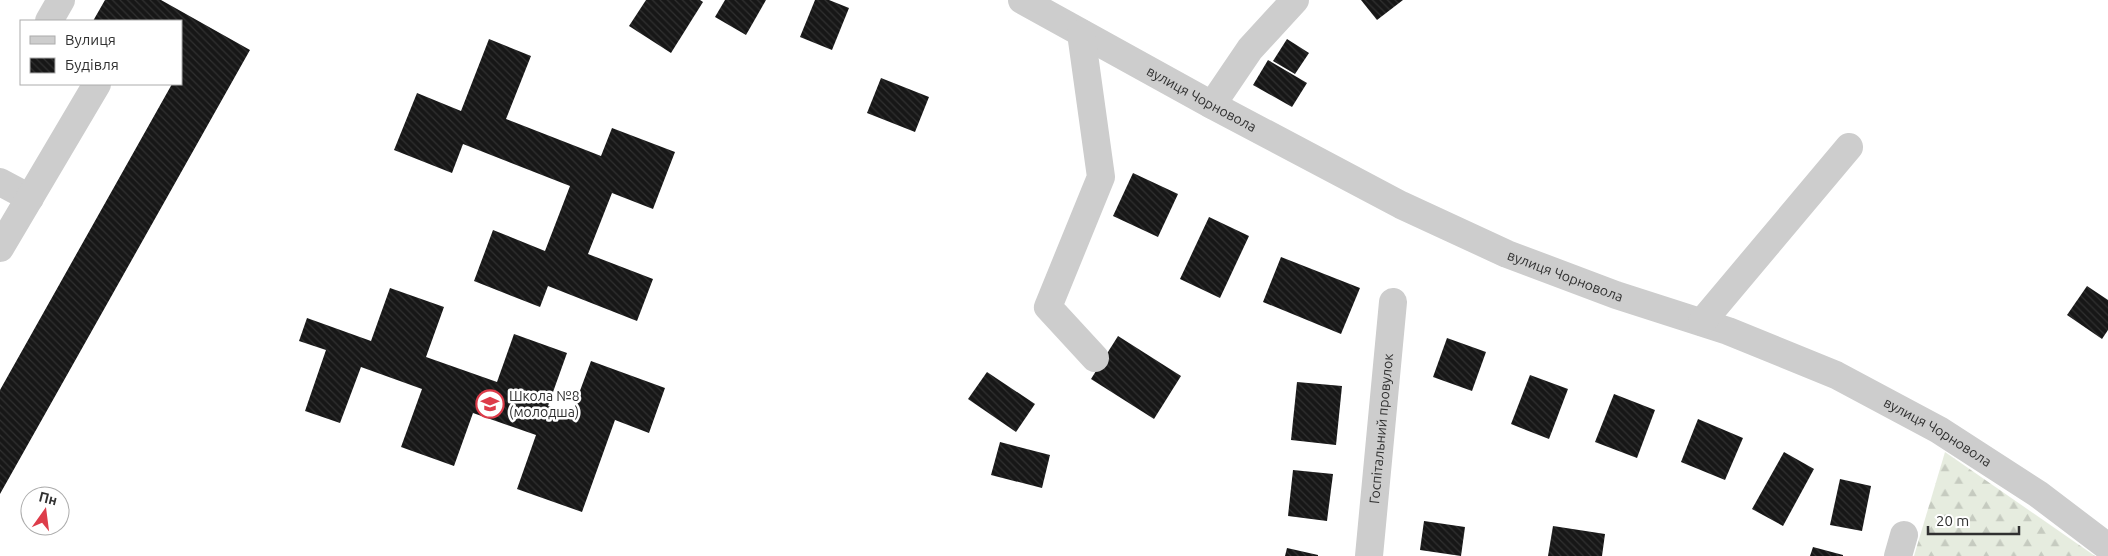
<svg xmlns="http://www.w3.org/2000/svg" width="2108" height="556" viewBox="0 0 2108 556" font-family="Ubuntu,sans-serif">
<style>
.forest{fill:url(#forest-firs)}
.building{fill:url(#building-back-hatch)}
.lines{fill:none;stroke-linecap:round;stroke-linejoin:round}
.minor{stroke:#cdcdcd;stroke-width:28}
.labels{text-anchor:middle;stroke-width:5;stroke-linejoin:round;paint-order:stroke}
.street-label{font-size:14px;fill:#303030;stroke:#fff}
.poi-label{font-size:14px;fill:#303030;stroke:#fff;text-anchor:start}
</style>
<defs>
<pattern id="forest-firs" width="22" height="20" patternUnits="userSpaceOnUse" patternTransform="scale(1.25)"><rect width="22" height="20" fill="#e6ecdf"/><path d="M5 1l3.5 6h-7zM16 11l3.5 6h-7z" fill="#c6cbc0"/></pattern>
<pattern id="building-back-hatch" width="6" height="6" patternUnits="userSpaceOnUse" patternTransform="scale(1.25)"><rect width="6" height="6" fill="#171717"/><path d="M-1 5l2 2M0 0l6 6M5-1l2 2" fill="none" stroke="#303030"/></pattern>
</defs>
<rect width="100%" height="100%" fill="#fff"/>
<polygon class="forest" points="1945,452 2095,556 1914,556"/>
<g class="building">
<polygon points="105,0 161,0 250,50 0,494 0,390 172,84 181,84 181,21 93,21"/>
<polygon points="646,0 700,0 703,2 671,53 629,26"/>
<polygon points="725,0 766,0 746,35 715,17"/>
<polygon points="815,0 829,0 849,8 832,50 800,37"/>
<polygon points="1361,0 1403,0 1377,20"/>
<polygon points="489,39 531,56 506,119 601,156 612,128 675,152 653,209 612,193 588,254 653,279 637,321 548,286 540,307 474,281 493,230 545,251 570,186 463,144 452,173 394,150 417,93 461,111"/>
<polygon points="1287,39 1309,53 1295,74 1273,61"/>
<polygon points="1268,60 1307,83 1292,107 1253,85"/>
<polygon points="881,78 929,97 915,132 867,113"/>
<polygon points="1133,173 1178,194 1158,237 1113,216"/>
<polygon points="1209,217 1249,236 1220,298 1180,279"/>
<polygon points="1281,257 1360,288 1341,334 1263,302"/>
<polygon points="2087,286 2108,300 2108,330 2102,339 2067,315"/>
<polygon points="390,288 444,307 426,357 497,382 514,334 567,353 548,406 571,415 591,361 665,388 649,433 615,420 582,512 517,489 536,435 473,413 454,466 401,447 422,389 361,367 340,423 305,411 326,350 299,341 307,318 371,341"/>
<polygon points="1118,336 1181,376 1154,419 1091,379"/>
<polygon points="1447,338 1486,352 1472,391 1433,377"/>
<polygon points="987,372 1035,404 1016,432 968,399"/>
<polygon points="1530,375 1568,389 1549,439 1511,424"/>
<polygon points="1297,382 1342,386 1336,445 1291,440"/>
<polygon points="1614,394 1655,410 1637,458 1595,442"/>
<polygon points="1698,419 1743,438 1725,480 1681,462"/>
<polygon points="1000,442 1050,455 1042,488 991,475"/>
<polygon points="1784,452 1814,469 1783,526 1752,509"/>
<polygon points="1293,470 1333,474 1327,521 1288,516"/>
<polygon points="1840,479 1871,486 1862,531 1830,525"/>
<polygon points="1424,521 1465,527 1461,556 1420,550"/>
<polygon points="1553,526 1605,534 1602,556 1548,556"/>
<polygon points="1813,547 1843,555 1843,556 1810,556"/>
<polygon points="1287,548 1318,555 1318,556 1285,556"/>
</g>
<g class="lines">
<g class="minor">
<path id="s1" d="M1022,0L1212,105L1401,205L1507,254L1616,295L1728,331L1836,375L1939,430L2038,494L2108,547"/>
<polyline points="49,21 61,0"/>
<polyline points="1081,33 1101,177 1048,307 1095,358"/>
<polyline points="1212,105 1250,49 1295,0"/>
<polyline points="0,182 30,198"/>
<polyline points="0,248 97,84"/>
<polyline points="1702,322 1849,147"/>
<path id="s2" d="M1369,556L1393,302"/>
<polyline points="1898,556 1904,535"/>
</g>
</g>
<defs>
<g id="school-ring" transform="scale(1.4375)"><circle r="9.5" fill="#fff" stroke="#dd3c4a" stroke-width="1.5"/><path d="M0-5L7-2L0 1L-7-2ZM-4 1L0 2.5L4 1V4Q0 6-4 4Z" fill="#dd3c4a"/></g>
</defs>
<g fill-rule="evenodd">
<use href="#school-ring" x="490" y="404"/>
</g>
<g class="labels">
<g class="street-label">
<text dy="5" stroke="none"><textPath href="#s1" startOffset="205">вулиця Чорновола</textPath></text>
<text dy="5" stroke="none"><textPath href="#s1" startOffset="610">вулиця Чорновола</textPath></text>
<text dy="5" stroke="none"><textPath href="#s2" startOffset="128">Госпітальний провулок</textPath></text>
<text dy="5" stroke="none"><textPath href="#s1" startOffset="1015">вулиця Чорновола</textPath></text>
</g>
<g class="poi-label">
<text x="509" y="401">Школа №8<tspan x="509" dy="16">(молодша)</tspan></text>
</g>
</g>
<rect x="20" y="20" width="162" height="65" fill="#ffffff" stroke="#acacac"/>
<rect x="30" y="36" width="25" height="8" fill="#cdcdcd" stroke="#acacac"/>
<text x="65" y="45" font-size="15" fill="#303030">Вулиця</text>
<rect x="30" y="58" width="25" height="15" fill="url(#building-back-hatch)" stroke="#acacac"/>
<text x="65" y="70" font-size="15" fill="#303030">Будівля</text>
<g transform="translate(45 511) rotate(14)"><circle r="24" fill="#ffffff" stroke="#acacac"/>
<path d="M0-4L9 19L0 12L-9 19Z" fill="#dd3c4a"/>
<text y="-8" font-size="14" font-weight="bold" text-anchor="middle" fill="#303030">Пн</text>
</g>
<path d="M1928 526v8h91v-8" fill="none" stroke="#303030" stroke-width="2.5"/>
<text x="1936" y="526" font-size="15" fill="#303030" stroke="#ffffff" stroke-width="4" paint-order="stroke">20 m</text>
</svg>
